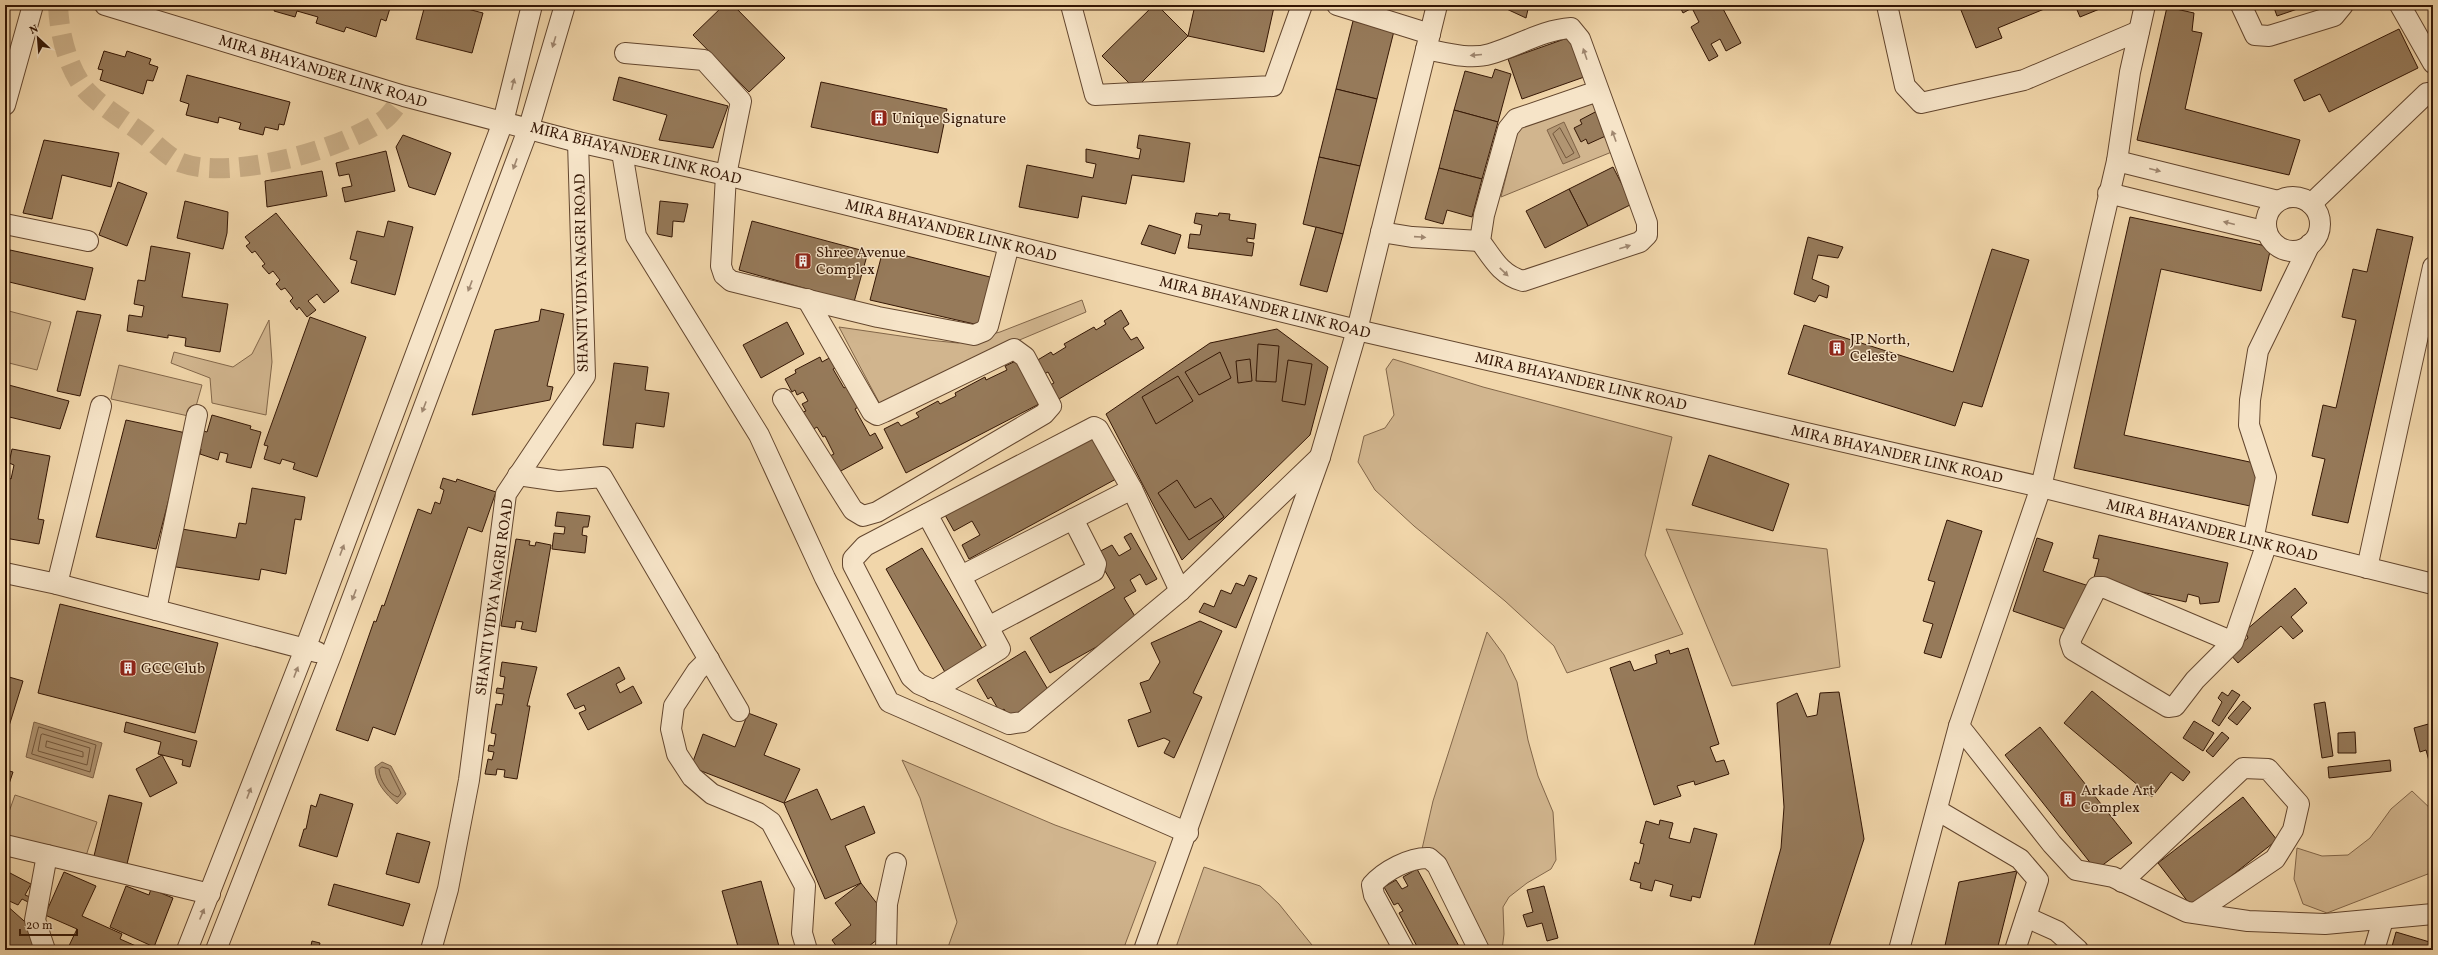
<svg xmlns="http://www.w3.org/2000/svg" width="2438" height="955" viewBox="0 0 2438 955" font-family="Vollkorn,serif">
<style>
.green{fill:#d1b58e;stroke:#826649}
.water{fill:#b19572;stroke:#7f6246}
.lines{fill:none;stroke-linecap:round;stroke-linejoin:round}
.shore{stroke:#72563b;stroke-width:1}
.building{fill:#967a5a;stroke:#341604}
.minor-tunnel{stroke:#cbb089;stroke-width:20;stroke-dasharray:20 10;stroke-linecap:butt}
.minor-casing{stroke:#63462e;stroke-width:22}
.minor{stroke:#f6e4c8;stroke-width:20}
.oneway{fill:#9f8770}
.labels{text-anchor:middle;stroke-width:3;stroke-linejoin:round;paint-order:stroke}
.street-label{font-size:15px;fill:#341604;stroke:#f6e4c8}
.poi-label{font-size:15px;fill:#341604;stroke:#f6e4c8;text-anchor:start}
</style>
<rect width="100%" height="100%" fill="#f1d6aa"/>
<filter id="stains"><feTurbulence type="fractalNoise" baseFrequency=".005" numOctaves="4"/><feColorMatrix values="0 0 0 0 .2 0 0 0 0 .09 0 0 0 0 .02 0 0 0 .5 -.17"/></filter>
<radialGradient id="worn" r=".72"><stop offset=".6" stop-color="#630" stop-opacity="0"/><stop offset="1" stop-color="#630" stop-opacity=".3"/></radialGradient>
<g class="green">
<polygon points="1604,84 1624,147 1501,197 1520,121"/>
<polygon points="1082,300 1086,312 972,360 882,408 839,327 928,340 958,343 1000,332"/>
<polygon points="5,310 51,322 37,370 5,362"/>
<polygon points="269,320 272,362 266,415 212,403 210,378 171,363 174,352 233,367 252,354"/>
<polygon points="1393,359 1483,387 1672,437 1645,555 1683,634 1567,673 1554,646 1505,601 1414,526 1375,490 1358,462 1364,436 1385,428 1394,415 1386,369"/>
<polygon points="119,365 202,385 193,417 111,399"/>
<polygon points="1666,529 1827,549 1840,667 1732,686"/>
<polygon points="1487,632 1504,655 1517,682 1528,740 1538,776 1553,812 1556,860 1551,869 1527,883 1509,897 1503,907 1504,934 1502,950 1480,950 1422,849 1433,801"/>
<polygon points="902,760 1055,825 1156,862 1123,950 947,950 957,922 920,798"/>
<polygon points="2412,791 2433,811 2433,872 2327,913 2303,904 2294,879 2297,848 2322,856 2348,855 2370,838 2391,809"/>
<polygon points="15,795 97,822 85,859 5,838 5,823"/>
<polygon points="1204,867 1260,886 1279,904 1316,950 1175,950"/>
</g>
<g class="water">
<polygon points="1564,122 1580,157 1563,164 1547,130"/>
<polygon points="34,722 102,743 93,778 26,757"/>
<path d="M382,762L391,766L406,794L397,804C386,794 375,783 375,767Z"/>
</g>
<g class="lines">
<g class="shore">
<polygon points="1560,128 1574,153 1566,158 1553,134"/>
<polygon points="39,727 96,745 90,772 32,754"/>
<polygon points="43,734 90,748 87,765 38,751 41,735"/>
<polygon points="47,741 83,752 83,757 46,747"/>
<path d="M382,767L389,769L401,793L398,797C389,795 379,779 379,770Z"/>
</g>
</g>
<g class="building">
<polygon points="276,5 391,5 386,21 381,19 376,37 346,27 344,32 316,23 318,17 297,11 295,17 274,11"/>
<polygon points="425,5 452,5 483,13 472,53 416,39"/>
<polygon points="724,5 733,5 785,58 749,92 693,35"/>
<polygon points="1154,5 1157,5 1188,36 1135,89 1102,56"/>
<polygon points="1195,5 1274,7 1264,52 1188,36"/>
<polygon points="1498,5 1529,5 1526,18"/>
<polygon points="1679,5 1721,5 1741,43 1726,51 1720,39 1711,44 1718,56 1709,61 1691,27 1699,22 1692,8 1683,13"/>
<polygon points="1959,5 2054,5 1998,28 2002,38 1976,48"/>
<polygon points="2075,5 2101,5 2102,8 2080,17"/>
<polygon points="2273,5 2309,5 2277,16"/>
<polygon points="2167,7 2194,13 2192,31 2202,33 2185,109 2300,140 2289,175 2137,140"/>
<polygon points="1353,21 1394,31 1377,99 1336,89"/>
<polygon points="2399,29 2418,68 2329,112 2320,94 2304,101 2294,80"/>
<polygon points="1573,36 1587,76 1522,99 1508,59"/>
<polygon points="104,51 125,57 127,51 151,59 149,64 158,67 153,81 147,80 143,94 100,80 103,70 98,69"/>
<polygon points="1495,69 1511,74 1498,122 1454,110 1465,71 1492,78"/>
<polygon points="187,75 290,102 284,125 279,124 278,130 265,127 263,135 239,129 241,123 219,117 218,123 186,115 189,104 180,101"/>
<polygon points="619,77 728,106 713,148 659,140 667,115 613,100"/>
<polygon points="821,82 947,109 938,153 811,127"/>
<polygon points="1336,89 1377,99 1360,166 1319,157"/>
<polygon points="1454,110 1498,122 1482,179 1439,168"/>
<polygon points="1599,110 1610,134 1588,144 1586,139 1581,142 1574,128 1582,124 1580,120"/>
<polygon points="403,135 451,153 435,195 409,187 396,147"/>
<polygon points="1139,135 1190,143 1184,182 1132,175 1126,204 1082,196 1078,218 1019,207 1027,165 1093,178 1096,164 1086,162 1086,149 1139,159 1141,149 1137,148"/>
<polygon points="44,140 119,153 111,187 62,175 52,219 23,213"/>
<polygon points="386,151 395,191 345,202 342,188 352,186 349,174 339,176 336,163"/>
<polygon points="1319,157 1360,166 1343,234 1303,224"/>
<polygon points="1613,167 1632,204 1588,226 1569,189"/>
<polygon points="1439,168 1482,179 1472,217 1447,210 1443,224 1425,219"/>
<polygon points="322,171 327,196 267,207 265,181"/>
<polygon points="118,182 147,193 127,246 99,235"/>
<polygon points="1569,189 1588,226 1545,248 1526,211"/>
<polygon points="185,201 228,212 227,233 223,249 177,238"/>
<polygon points="660,201 688,204 684,222 673,221 672,237 657,234"/>
<polygon points="276,213 339,291 324,303 317,294 308,301 316,310 307,317 299,307 297,310 290,301 293,298 285,288 281,290 276,284 280,280 273,271 269,274 262,266 265,264 255,251 252,253 246,246 250,243 245,237"/>
<polygon points="1196,213 1218,216 1219,213 1230,214 1229,220 1256,224 1254,239 1247,238 1247,242 1254,243 1252,256 1188,248 1190,234 1200,235 1202,225 1194,223"/>
<polygon points="2130,217 2271,247 2261,291 2161,269 2124,435 2259,464 2250,506 2074,468"/>
<polygon points="388,221 413,227 395,295 351,283 357,261 350,259 357,231 384,237"/>
<polygon points="752,221 868,252 854,302 739,270"/>
<polygon points="1149,225 1181,235 1175,254 1141,244"/>
<polygon points="1316,227 1343,234 1327,292 1300,285"/>
<polygon points="2377,229 2413,237 2348,523 2312,515 2325,459 2312,456 2323,405 2336,408 2356,320 2342,317 2353,269 2367,272"/>
<polygon points="1808,237 1843,247 1838,258 1818,255 1812,279 1829,286 1827,298 1819,295 1815,302 1794,294"/>
<polygon points="151,246 190,253 182,297 228,304 220,352 185,346 186,338 168,335 168,338 127,331 129,315 142,317 144,306 134,304 138,280 145,281"/>
<polygon points="1992,249 2029,260 1982,407 1963,402 1955,426 1788,374 1804,325 1953,372"/>
<polygon points="10,250 93,268 85,300 5,281"/>
<polygon points="883,250 994,278 983,326 870,300"/>
<polygon points="541,309 564,314 547,386 553,387 550,400 472,415 495,330 539,321"/>
<polygon points="1121,310 1129,324 1123,328 1131,340 1137,337 1144,348 1059,399 1050,385 1054,383 1048,372 1044,374 1036,361 1051,352 1053,355 1066,347 1064,344 1094,327 1096,330 1106,324 1104,321"/>
<polygon points="77,311 101,315 80,396 57,391"/>
<polygon points="310,317 366,337 317,477 293,469 295,463 282,459 280,464 264,459 268,446 264,445"/>
<polygon points="787,322 804,354 761,378 743,345"/>
<polygon points="1277,329 1328,367 1310,435 1182,560 1106,414 1210,343"/>
<polygon points="1258,344 1279,346 1276,382 1256,381"/>
<polygon points="1220,352 1231,378 1199,395 1185,372"/>
<polygon points="833,356 839,367 833,369 844,388 849,385 860,406 855,409 870,436 875,433 883,448 839,472 830,456 834,454 825,436 823,437 817,427 812,430 803,412 806,411 802,404 808,401 803,392 797,395 795,390 792,392 785,379 796,373 795,370 820,357 822,362"/>
<polygon points="1250,359 1252,381 1238,383 1236,361"/>
<polygon points="1018,360 1043,402 906,473 884,429 898,422 901,426 919,417 916,413 938,401 940,404 956,396 955,393 985,377 986,380 1007,370 1005,366"/>
<polygon points="1288,360 1312,364 1305,405 1282,401"/>
<polygon points="614,363 648,367 645,390 669,393 664,427 636,423 633,448 603,445"/>
<polygon points="1178,376 1193,401 1156,424 1142,397"/>
<polygon points="5,384 69,401 60,429 5,416"/>
<polygon points="212,415 251,426 250,429 261,432 251,468 226,462 228,454 220,452 218,460 200,454 201,449 193,447 196,429 207,432"/>
<polygon points="126,420 186,433 156,549 96,537"/>
<polygon points="1092,434 1116,479 969,559 962,545 980,535 972,521 954,531 945,515"/>
<polygon points="12,449 50,456 38,519 44,520 39,544 5,538 5,486 7,477 11,479 14,465 9,463"/>
<polygon points="1709,455 1789,484 1773,531 1692,505"/>
<polygon points="443,478 456,482 457,479 496,492 482,532 468,527 395,735 373,727 368,741 336,730 374,621 376,622 382,605 384,606 418,509 431,514 435,502 440,504 444,490 440,488"/>
<polygon points="1177,480 1195,508 1211,498 1224,517 1189,540 1158,493"/>
<polygon points="252,488 305,497 301,520 295,519 286,574 261,569 259,580 170,566 176,528 236,538 239,523 246,524"/>
<polygon points="557,512 590,516 588,527 583,527 582,535 587,536 585,553 552,549 554,533 564,534 565,527 555,526"/>
<polygon points="1947,520 1982,531 1941,658 1924,653 1933,624 1923,621 1935,582 1928,580"/>
<polygon points="1131,533 1157,579 1146,585 1140,574 1130,580 1136,591 1124,598 1139,623 1050,673 1030,638 1115,588 1095,554 1112,545 1119,556 1131,549 1124,537"/>
<polygon points="2099,535 2228,563 2219,602 2200,604 2199,597 2188,594 2186,602 2093,581 2099,559 2093,558"/>
<polygon points="2037,538 2053,543 2043,571 2089,586 2074,632 2013,611"/>
<polygon points="516,539 530,541 529,545 535,546 536,542 551,545 536,632 521,629 523,622 516,621 515,628 501,626"/>
<polygon points="922,548 985,653 946,674 886,569"/>
<polygon points="1249,575 1257,578 1236,628 1199,612 1204,603 1214,607 1221,590 1231,594 1236,583 1244,586"/>
<polygon points="2295,588 2307,603 2291,617 2303,631 2293,639 2281,626 2238,663 2229,653 2248,638 2245,631"/>
<polygon points="60,604 218,643 195,733 38,693"/>
<polygon points="1200,621 1222,631 1193,693 1202,697 1174,758 1164,753 1170,741 1164,738 1138,747 1128,720 1151,712 1140,683 1149,680 1160,662 1151,643"/>
<polygon points="1688,648 1719,744 1710,747 1716,762 1724,760 1729,774 1695,785 1694,781 1677,786 1681,796 1654,805 1610,668 1630,661 1634,671 1657,663 1655,655 1669,650 1670,654"/>
<polygon points="1025,651 1050,693 1009,718 1004,709 1000,712 991,697 988,699 977,680"/>
<polygon points="502,662 537,667 527,706 530,706 517,779 504,777 505,770 497,769 496,775 485,774 488,759 492,760 494,752 488,751 489,745 494,746 496,734 491,733 496,704 502,705 504,694 496,693 497,688 503,689 505,677 500,676"/>
<polygon points="619,667 625,679 616,684 620,693 633,686 642,703 588,730 579,713 586,710 584,705 575,709 567,694"/>
<polygon points="9,677 23,681 5,739 5,679"/>
<polygon points="2232,690 2240,695 2219,726 2212,721 2222,702 2218,698 2222,692 2228,696"/>
<polygon points="2092,691 2190,772 2183,781 2171,772 2152,797 2064,723"/>
<polygon points="1839,692 1864,839 1828,950 1753,950 1781,848 1784,807 1777,703 1797,693 1807,717 1817,715 1820,693"/>
<polygon points="2243,701 2251,708 2237,725 2228,718"/>
<polygon points="2325,702 2333,756 2322,758 2314,704"/>
<polygon points="748,713 777,724 764,755 800,769 784,803 691,767 703,734 735,747"/>
<polygon points="2194,721 2214,733 2203,751 2183,738"/>
<polygon points="126,722 197,741 190,767 182,765 183,760 158,754 161,742 124,732"/>
<polygon points="2432,723 2433,760 2429,761 2426,750 2420,752 2414,728"/>
<polygon points="2040,727 2132,843 2096,870 2005,755"/>
<polygon points="2222,732 2229,738 2213,757 2206,751"/>
<polygon points="2355,732 2356,753 2338,753 2338,733"/>
<polygon points="162,755 177,783 150,797 136,769"/>
<polygon points="2390,760 2391,771 2329,778 2328,767"/>
<polygon points="5,770 13,772 5,796"/>
<polygon points="817,789 831,820 864,806 875,833 845,846 861,883 825,899 784,803"/>
<polygon points="320,794 353,804 337,857 299,846 304,829 306,829 311,805 316,807"/>
<polygon points="109,795 142,803 126,868 93,860"/>
<polygon points="2243,797 2277,840 2192,907 2158,863"/>
<polygon points="1660,820 1673,823 1669,838 1690,843 1694,828 1717,834 1700,898 1692,896 1691,901 1670,896 1673,885 1655,880 1652,891 1640,888 1641,883 1630,880 1635,862 1639,864 1644,844 1640,843 1646,821 1659,825"/>
<polygon points="397,833 430,842 419,883 386,874"/>
<polygon points="1417,869 1461,950 1419,950 1399,913 1403,911 1398,903 1394,905 1384,887 1396,880 1402,889 1408,886 1403,877"/>
<polygon points="2017,871 1997,950 1944,950 1959,882"/>
<polygon points="64,872 96,886 82,916 122,934 120,939 145,950 67,950 77,929 45,915"/>
<polygon points="10,873 31,884 25,895 30,897 28,902 22,899 18,905 5,899 5,882"/>
<polygon points="761,881 780,950 739,950 722,891"/>
<polygon points="861,883 882,910 878,939 864,950 839,950 832,940 851,925 835,903"/>
<polygon points="334,884 410,904 403,926 328,905"/>
<polygon points="126,886 149,895 151,889 173,898 154,947 110,927"/>
<polygon points="1544,886 1558,938 1547,941 1542,923 1527,927 1523,915 1533,912 1527,890"/>
<polygon points="5,904 42,937 31,950 27,946 24,950 5,950"/>
<polygon points="2396,932 2433,943 2433,950 2391,950"/>
<polygon points="312,941 320,943 319,947 328,950 310,950"/>
</g>
<g class="lines">
<path class="minor-tunnel" d="M58,5C59,32 67,66 84,88C96,103 127,122 143,134C155,143 169,158 182,163C231,181 344,149 385,119C392,113 398,103 404,96"/>
<g class="minor-casing">
<g id="minor">
<polyline points="105,5 404,96 578,142 726,175 1357,330 2041,487 2433,584"/>
<polyline points="1071,5 1095,95 1273,86 1302,5"/>
<polyline points="1337,5 1430,34"/>
<polyline points="1887,5 1905,86 1921,103 2024,80 2139,31"/>
<polyline points="2241,5 2255,35 2269,36 2334,16 2343,5"/>
<polyline points="2400,5 2433,63"/>
<path d="M1426,49C1446,53 1470,60 1490,54C1518,46 1542,30 1571,28L1580,39L1647,223V235L1640,242L1523,281C1501,275 1493,259 1480,241L1484,215L1508,129L1516,119L1598,91"/>
<polyline points="625,53 704,60 741,101 726,175 721,266 724,275 731,281 878,317 974,335 984,331 988,326 1009,245"/>
<polyline points="5,105 33,5"/>
<polyline points="622,152 636,236 759,435 825,578 889,702 1188,833"/>
<polyline points="2117,161 2278,201"/>
<polyline points="2108,193 2267,232"/>
<circle cx="2293" cy="224" r="27"/>
<polyline points="2311,204 2427,93 2433,93"/>
<polyline points="5,224 88,241"/>
<polyline points="1381,232 1412,237 1480,241"/>
<polyline points="783,399 853,510 863,516 877,512 1044,414 1051,406 1025,357 1014,349 884,412 877,415 872,412 807,299"/>
<polyline points="518,475 559,481 602,477 739,711"/>
<polyline points="1132,489 1098,429 1094,427 865,546 853,559 853,565 911,677 919,684 1009,724 1023,722 1180,591 1320,457"/>
<polyline points="927,514 1000,649 933,691"/>
<polyline points="2253,540 2266,477 2249,425 2250,400 2258,351 2310,244"/>
<polyline points="2367,568 2433,267"/>
<polyline points="5,573 57,584 317,652"/>
<polyline points="961,576 1132,489 1180,591"/>
<polyline points="57,584 101,406"/>
<polyline points="156,610 197,415"/>
<polyline points="988,627 1094,571 1096,564 1073,519"/>
<polyline points="2233,642 2103,587 2097,587 2070,641 2073,650 2168,707 2175,706 2195,680 2233,642 2267,543"/>
<polyline points="709,659 697,671 674,706 671,729 677,754 692,777 712,794 758,813 771,822 805,886 802,933 807,950"/>
<polyline points="1959,726 2052,844 2076,870 2113,877 2187,912 2248,921 2325,924 2433,914"/>
<polyline points="1937,810 2020,859 2038,880 2015,950"/>
<polyline points="5,845 210,894"/>
<polyline points="2122,882 2243,768 2268,769 2299,804 2293,830 2275,859 2195,913"/>
<polyline points="2026,917 2057,931 2078,950"/>
<polyline points="45,950 35,920 47,855"/>
<polyline points="187,950 305,649 503,122 532,5"/>
<polyline points="216,950 331,655 529,127 565,5"/>
<polyline points="431,950 448,889 469,780 506,494 585,376 578,142"/>
<polyline points="886,950 887,904 896,863"/>
<polyline points="1144,950 1320,457 1357,330 1437,5"/>
<path d="M1404,950L1374,895L1372,885C1384,871 1410,857 1429,858L1437,865L1479,950"/>
<polyline points="1899,950 1959,726 2041,487 2117,161 2130,72 2145,5"/>
<polyline points="2374,950 2383,920"/>
</g>
</g>
<use href="#minor" class="minor"/>
</g>
<defs><path id="oneway-solid" d="M-6-.8H1V-3.2L6.5 0L1 3.2V.8H-6Z"/></defs>
<g class="oneway">
<use href="#oneway-solid" transform="translate(554 42) rotate(107)"/>
<use href="#oneway-solid" transform="translate(1585 54) rotate(-109)"/>
<use href="#oneway-solid" transform="translate(1476 55) rotate(175)"/>
<use href="#oneway-solid" transform="translate(513 84) rotate(-76)"/>
<use href="#oneway-solid" transform="translate(1614 136) rotate(-110)"/>
<use href="#oneway-solid" transform="translate(515 164) rotate(110)"/>
<use href="#oneway-solid" transform="translate(2155 170) rotate(14)"/>
<use href="#oneway-solid" transform="translate(2229 223) rotate(-166)"/>
<use href="#oneway-solid" transform="translate(1420 237) rotate(4)"/>
<use href="#oneway-solid" transform="translate(1625 247) rotate(-18)"/>
<use href="#oneway-solid" transform="translate(1504 272) rotate(44)"/>
<use href="#oneway-solid" transform="translate(470 286) rotate(111)"/>
<use href="#oneway-solid" transform="translate(424 407) rotate(111)"/>
<use href="#oneway-solid" transform="translate(342 550) rotate(-69)"/>
<use href="#oneway-solid" transform="translate(354 595) rotate(111)"/>
<use href="#oneway-solid" transform="translate(296 672) rotate(-69)"/>
<use href="#oneway-solid" transform="translate(249 793) rotate(-69)"/>
<use href="#oneway-solid" transform="translate(202 914) rotate(-67)"/>
</g>
<defs>
<g id="building-square" transform="scale(0.9)"><rect x="-9" y="-9" width="18" height="18" rx="4" fill="#8f2418" stroke="#f6e4c8"/><path d="M-4-6H4V6H1V3H-1V6H-4ZM-2.5-4.3h1.7v1.8h-1.7ZM.8-4.3h1.7v1.8H.8ZM-2.5-1h1.7V.8h-1.7ZM.8-1h1.7V.8H.8Z" fill="#fff"/></g>
</defs>
<g fill-rule="evenodd">
<use href="#building-square" x="879" y="118"/>
<use href="#building-square" x="803" y="261"/>
<use href="#building-square" x="1837" y="348"/>
<use href="#building-square" x="128" y="668"/>
<use href="#building-square" x="2068" y="799"/>
</g>
<g class="labels">
<g class="street-label">
<text transform="translate(323 71) rotate(17)" y="5">MIRA BHAYANDER LINK ROAD</text>
<text transform="translate(636 153) rotate(14)" y="5">MIRA BHAYANDER LINK ROAD</text>
<text transform="translate(951 230) rotate(14)" y="5">MIRA BHAYANDER LINK ROAD</text>
<text transform="translate(581 273) rotate(-91)" y="5">SHANTI VIDYA NAGRI ROAD</text>
<text transform="translate(1265 307) rotate(14)" y="5">MIRA BHAYANDER LINK ROAD</text>
<text transform="translate(1581 381) rotate(13)" y="5">MIRA BHAYANDER LINK ROAD</text>
<text transform="translate(1897 454) rotate(13)" y="5">MIRA BHAYANDER LINK ROAD</text>
<text transform="translate(2212 530) rotate(14)" y="5">MIRA BHAYANDER LINK ROAD</text>
<text transform="translate(494 597) rotate(-82)" y="5">SHANTI VIDYA NAGRI ROAD</text>
</g>
<g class="poi-label">
<text x="892" y="123">Unique Signature</text>
<text x="816" y="257">Shree Avenue<tspan x="816" dy="17">Complex</tspan></text>
<text x="1850" y="344">JP North,<tspan x="1850" dy="17">Celeste</tspan></text>
<text x="141" y="673">GCC Club</text>
<text x="2081" y="795">Arkade Art<tspan x="2081" dy="17">Complex</tspan></text>
</g>
</g>
<rect width="2438" height="955" fill="none" stroke="#f1d6aa" stroke-width="20"/>
<rect x="6" y="6" width="2426" height="943" fill="none" stroke="#341604" stroke-width="2"/>
<rect x="10" y="10" width="2418" height="935" fill="none" stroke="#341604"/>
<g transform="translate(38 38) rotate(334)" stroke="#f6e4c8" stroke-width="3" paint-order="stroke">
<path d="M0-3L7 15L0 10L-7 15Z" fill="#341604"/>
<text y="-6" font-size="11" font-weight="bold" text-anchor="middle" fill="#341604">N</text>
</g>
<path d="M20 929v6h57v-6" fill="none" stroke="#341604" stroke-width="2"/>
<text x="26" y="929" font-size="12" fill="#341604" stroke="#f6e4c8" stroke-width="3" paint-order="stroke">20 m</text>
<rect width="100%" height="100%" filter="url(#stains)"/>
<rect width="100%" height="100%" fill="url(#worn)"/>
</svg>
